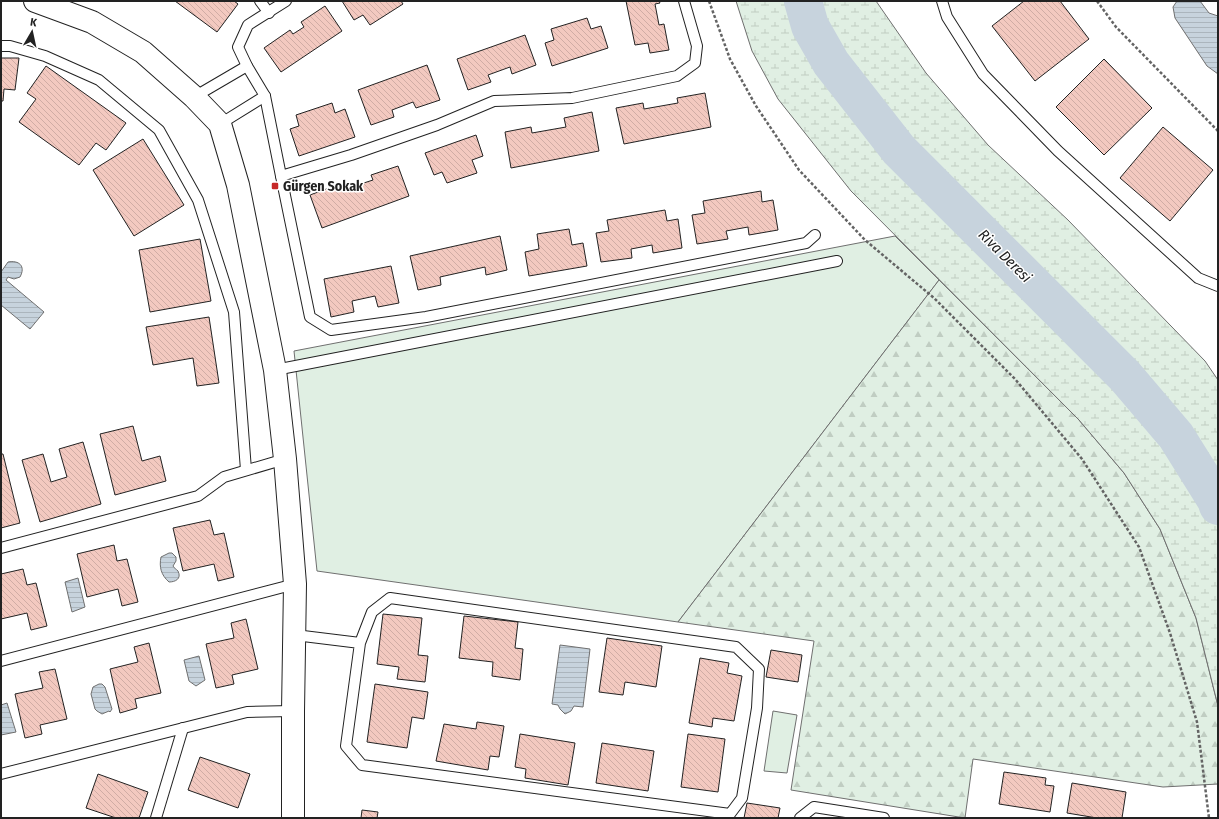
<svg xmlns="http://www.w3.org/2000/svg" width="1219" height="819" viewBox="0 0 1219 819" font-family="'Fira Sans Condensed',sans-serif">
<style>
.grass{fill:#e0efe3;stroke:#6f6f6f}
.forest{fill:url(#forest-firs);stroke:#6f6f6f}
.wetland{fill:url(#wetland-marsh);stroke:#6f6f6f}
.water{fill:url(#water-rules);stroke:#6f6f6f}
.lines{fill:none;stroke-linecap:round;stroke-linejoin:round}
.river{stroke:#c7d3dd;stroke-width:38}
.building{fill:url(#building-back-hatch);stroke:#222}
.lane-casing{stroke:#222;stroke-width:12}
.secondary-casing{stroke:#222;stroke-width:24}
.path{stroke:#646464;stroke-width:2.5;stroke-dasharray:3 2;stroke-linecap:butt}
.lane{stroke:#fff;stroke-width:10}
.secondary{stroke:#fff;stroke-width:22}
.poi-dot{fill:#c62828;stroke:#fff;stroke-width:1.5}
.labels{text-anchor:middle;stroke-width:3;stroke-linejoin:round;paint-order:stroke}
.poi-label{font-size:14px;font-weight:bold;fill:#222;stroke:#fff;text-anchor:start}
.water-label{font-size:15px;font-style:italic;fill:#222;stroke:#fff}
</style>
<defs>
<pattern id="forest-firs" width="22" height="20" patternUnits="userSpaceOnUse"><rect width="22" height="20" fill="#e0efe3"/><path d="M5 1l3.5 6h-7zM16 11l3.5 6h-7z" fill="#c0cdc2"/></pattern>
<pattern id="wetland-marsh" width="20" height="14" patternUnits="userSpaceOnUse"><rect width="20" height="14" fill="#e0efe3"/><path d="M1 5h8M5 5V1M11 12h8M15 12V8" fill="none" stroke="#c0cdc2"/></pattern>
<pattern id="water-rules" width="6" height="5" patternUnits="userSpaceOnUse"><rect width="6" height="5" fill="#c7d3dd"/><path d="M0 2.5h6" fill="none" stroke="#abb5bd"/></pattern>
<pattern id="building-back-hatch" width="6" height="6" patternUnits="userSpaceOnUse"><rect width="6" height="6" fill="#f3c9c0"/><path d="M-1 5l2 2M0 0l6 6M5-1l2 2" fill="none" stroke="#d0aca5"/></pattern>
</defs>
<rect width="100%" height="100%" fill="#fff"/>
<g class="grass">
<polygon points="895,236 939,280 678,622 317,571 294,351"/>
<polygon points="773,711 797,715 787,773 764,771"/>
</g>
<polygon class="forest" points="939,280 1079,420 1124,473 1160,529 1196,618 1218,706 1218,784 1163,787 973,759 965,818 791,790 814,641 678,622"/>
<polygon class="wetland" points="736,1 876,1 926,73 988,145 1068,220 1205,361 1218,380 1218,706 1196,618 1160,529 1124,473 1079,420 851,191 778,99 752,51"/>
<g class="water">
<polygon points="1177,1 1200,1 1209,13 1218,16 1218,74 1207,66 1175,18 1173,7"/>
<path d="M8,262C19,260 26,266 20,277L14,279L8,277L6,280L44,312L30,329L1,305V272Z"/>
<path d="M169,553H172L176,557V561L173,566C174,568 176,569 178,571C182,579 175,582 169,582C161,575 159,567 161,557Z"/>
<polygon points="78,578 85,607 72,612 65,582"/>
<polygon points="560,645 590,649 583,707 574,706 571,711 565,714 560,709 558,705 552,704"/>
<polygon points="199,656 205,680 196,686 189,681 184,660"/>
<polygon points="99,684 102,684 105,687 112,709 110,712 109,711 102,714 97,711 95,709 91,694 93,687"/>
<polygon points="7,703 16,732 1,735 1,705"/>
</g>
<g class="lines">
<polyline class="river" points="803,1 810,26 831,63 899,150 1125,376 1176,436 1216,500 1218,506"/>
</g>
<g class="building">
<polygon points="175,1 234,1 238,4 217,32"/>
<polygon points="342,1 401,1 403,4 370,25 363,15 354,20"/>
<polygon points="626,1 659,1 660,3 655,4 659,25 664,24 669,50 650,53 648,43 635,45"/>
<polygon points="1024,1 1060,1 1089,39 1035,81 992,26"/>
<polygon points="325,6 342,31 281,72 264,48 290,30 293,34 304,27 301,22"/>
<polygon points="587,18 591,29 601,26 608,48 552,66 545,43 554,40 551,29"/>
<polygon points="525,35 536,65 512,74 510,67 488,75 491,82 468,90 457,59"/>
<polygon points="1,58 19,58 15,90 4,89 3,101 1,101"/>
<polygon points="1104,59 1152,108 1104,155 1056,107"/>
<polygon points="427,65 440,100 416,108 413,102 392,110 394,117 371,125 358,90"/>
<polygon points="46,66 126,123 106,150 96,143 79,165 19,122 36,99 27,93"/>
<polygon points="705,93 711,127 624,144 616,108 643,103 644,109 678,103 677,98"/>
<polygon points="332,103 335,113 345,109 355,137 299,156 290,129 299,126 296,115"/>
<polygon points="592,112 599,151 511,168 505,132 531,127 532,133 566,127 564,118"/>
<polygon points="1163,127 1213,170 1170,221 1120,178"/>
<polygon points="476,135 483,156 472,160 477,173 447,183 442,172 434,175 425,153"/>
<polygon points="143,139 184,205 134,236 93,170"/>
<polygon points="398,166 409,196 322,228 310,195 337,185 339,191 373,180 371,175"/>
<polygon points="761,191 762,202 773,200 778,230 749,235 748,227 726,231 728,239 697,244 692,215 705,213 703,201"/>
<polygon points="665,210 667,221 678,219 682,248 653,253 652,245 631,249 632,258 601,262 596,233 609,231 607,220"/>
<polygon points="569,229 572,245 583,243 587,266 529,276 525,252 539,249 537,234"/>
<polygon points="500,236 507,270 486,275 485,267 440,277 441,285 418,290 410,256"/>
<polygon points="200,239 211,301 150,312 139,250"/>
<polygon points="391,266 399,303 378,307 375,296 352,301 354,312 331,317 324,279"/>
<polygon points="209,317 219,383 197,386 193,358 153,365 146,327"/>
<polygon points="133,426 142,461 160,456 166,481 115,495 100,434"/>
<polygon points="83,442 101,504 40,522 22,460 43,454 51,482 67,477 59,449"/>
<polygon points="1,454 3,454 20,523 1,528"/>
<polygon points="210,520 214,535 224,533 234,577 218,581 214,564 183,571 173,528"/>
<polygon points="114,545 117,561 127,559 138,602 122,606 118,589 87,597 77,554"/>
<polygon points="23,569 27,585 36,583 47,626 31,630 27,613 1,619 1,574"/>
<polygon points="383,614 422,618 418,655 428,656 425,682 397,679 399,667 377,664"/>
<polygon points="464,616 518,622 515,648 523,649 520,680 492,676 493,662 459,658"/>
<polygon points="246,619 258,669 232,675 234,684 216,688 206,644 234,638 231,623"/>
<polygon points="607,638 662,646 656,687 625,682 623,695 599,692"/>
<polygon points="149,643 161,693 135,699 137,708 120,713 110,669 138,662 134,647"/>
<polygon points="771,650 802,655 798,682 766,677"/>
<polygon points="700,658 729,663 727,673 742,676 734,721 713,718 712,727 689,723"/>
<polygon points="55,669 67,719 40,725 42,734 25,738 15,694 43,688 39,672"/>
<polygon points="375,684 428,692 424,719 412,717 407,748 367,742"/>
<polygon points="477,722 504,726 499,757 490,756 488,770 436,761 444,724 476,729"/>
<polygon points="520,734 575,743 568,785 525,778 526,769 515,767"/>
<polygon points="688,734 725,739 718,792 681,787"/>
<polygon points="602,743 654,751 648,791 596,783"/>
<polygon points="200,757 250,774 238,808 188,790"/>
<polygon points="1004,772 1046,778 1045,785 1054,786 1050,812 999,804"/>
<polygon points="98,774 148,792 139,818 116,818 86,808"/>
<polygon points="1072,783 1126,792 1122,818 1097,818 1067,813"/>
<polygon points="747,803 780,808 778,818 744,818"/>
<polygon points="362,810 378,812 377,818 361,818"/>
</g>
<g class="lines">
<g class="lane-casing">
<g id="lane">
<polyline points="260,1 269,13"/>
<polyline points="286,1 248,25 238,47 247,66 265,96 281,176 351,155 437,125 494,101 572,98 677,76 695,63 697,46 684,1"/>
<polyline points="942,1 947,17 983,74 1058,151 1198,278 1218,286"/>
<polyline points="1,46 10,46 45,56 99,80 159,130 198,200 234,312 246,470"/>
<polyline points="194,97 247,66"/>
<polyline points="220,124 265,96"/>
<polyline points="281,176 310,317 331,330 426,317 806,243 815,235"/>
<polyline points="275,370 837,261"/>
<polyline points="1,548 198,496 224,477 285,459"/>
<polyline points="295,635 360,643 372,612 390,598 736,647 759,669 757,708 742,798 730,814 362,765 346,746 360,643"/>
<polyline points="1,661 295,584"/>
<polyline points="1,774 247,712 293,711"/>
<polyline points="156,818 183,728"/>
<polyline points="800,818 814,807 884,818"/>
</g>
</g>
<g class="secondary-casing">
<polyline id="secondary" points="35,1 92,22 143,52 194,97 220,124 238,185 275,370 285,459 295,584 293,711 293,818"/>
</g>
<g class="path">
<polyline points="709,1 730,59 756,106 799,170 865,240 934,298 1015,379 1082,459 1139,547 1170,633 1197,722 1209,818"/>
<polyline points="1097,1 1116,27 1218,131"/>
</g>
<use href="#lane" class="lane"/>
<use href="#secondary" class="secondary"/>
</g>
<rect class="poi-dot" x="271" y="182" width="8" height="8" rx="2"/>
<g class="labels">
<g class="poi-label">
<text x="283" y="191">Gürgen Sokak</text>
</g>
<g class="water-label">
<text transform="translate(1005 256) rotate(45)" y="5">Riva Deresi</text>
</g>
</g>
<rect width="1219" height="819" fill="none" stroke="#222222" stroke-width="4"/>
<g transform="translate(32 32) rotate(9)" stroke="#ffffff" stroke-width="3" paint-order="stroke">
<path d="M0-3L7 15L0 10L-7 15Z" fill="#222222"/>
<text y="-6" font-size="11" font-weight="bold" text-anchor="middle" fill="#222222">K</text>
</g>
</svg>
